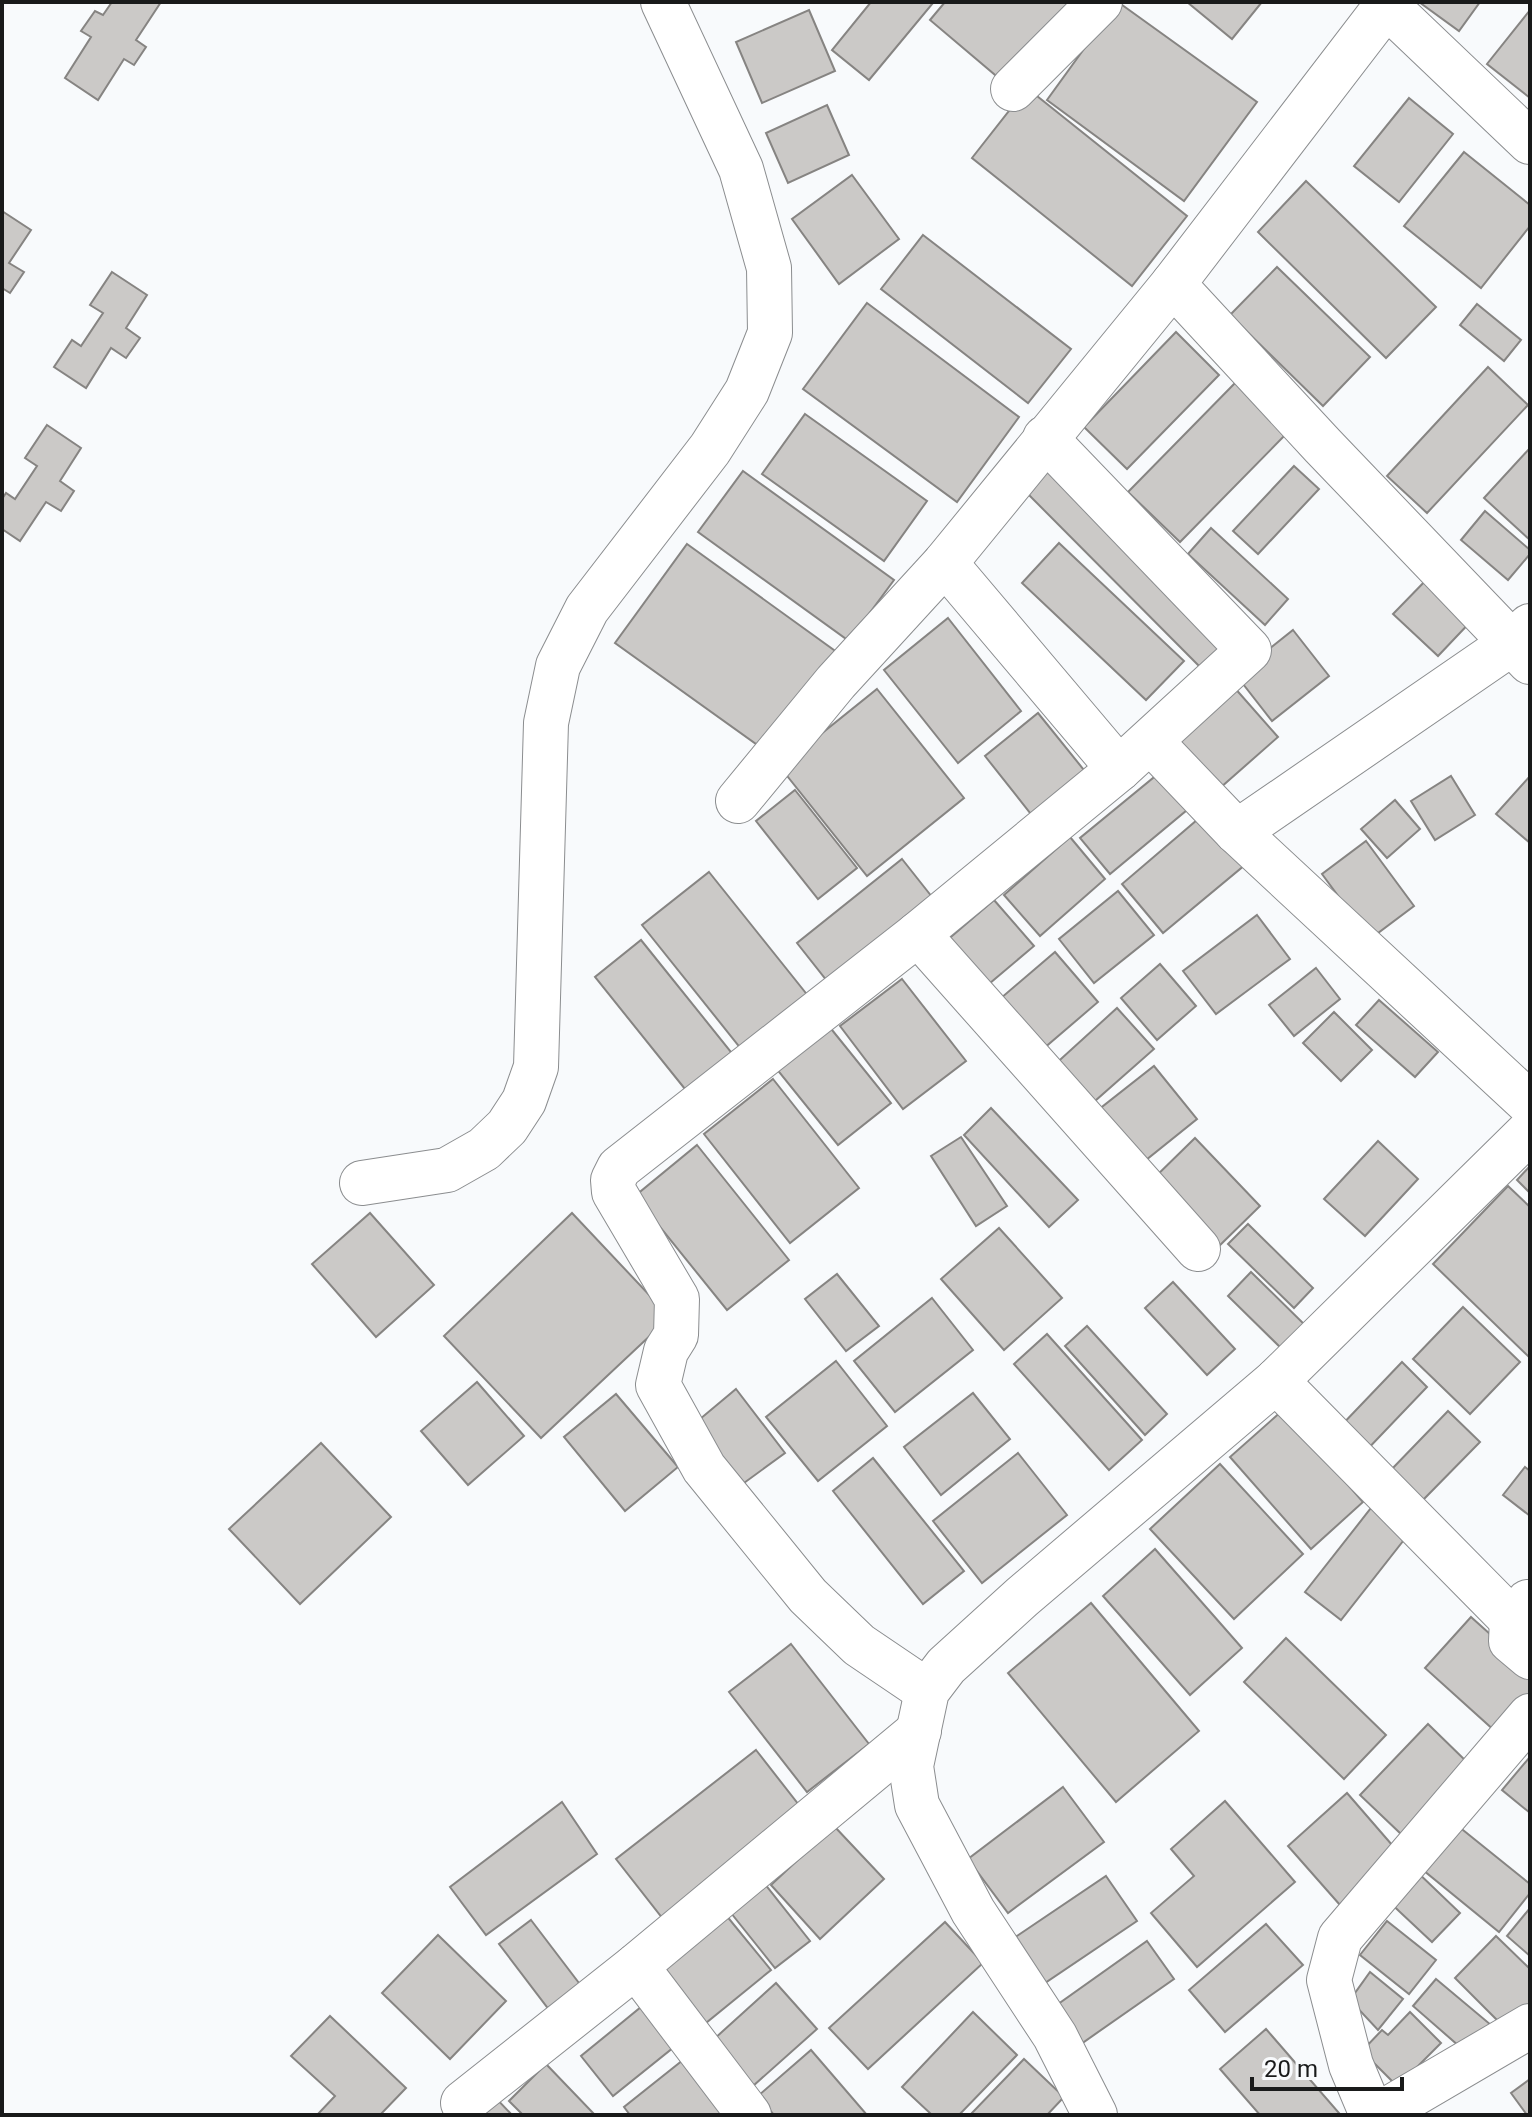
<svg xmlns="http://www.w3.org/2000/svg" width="1532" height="2117" viewBox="0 0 1532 2117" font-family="Roboto,sans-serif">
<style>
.building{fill:#cbc9c7;stroke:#868482;stroke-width:2}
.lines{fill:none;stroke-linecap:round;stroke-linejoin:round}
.minor-casing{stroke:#8b8d8f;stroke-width:46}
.minor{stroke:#fff;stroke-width:44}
</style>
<rect width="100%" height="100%" fill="#f8fafc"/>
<g class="building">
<polygon points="112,2 161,2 136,40 146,47 134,65 124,59 98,100 65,78 91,37 81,31 95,11 103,15"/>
<polygon points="871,2 933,3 869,80 832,50"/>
<polygon points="945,2 1076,2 1007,85 930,20"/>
<polygon points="1118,2 1257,102 1184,201 1047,100"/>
<polygon points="1187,2 1262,2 1232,39"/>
<polygon points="1419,2 1480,2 1459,31"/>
<polygon points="809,10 835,71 762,103 736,42"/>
<polygon points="1530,10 1530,98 1487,64"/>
<polygon points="1027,88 1187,216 1132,286 972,158"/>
<polygon points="1409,98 1453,134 1399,202 1354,166"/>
<polygon points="827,105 849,155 788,183 766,133"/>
<polygon points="1464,152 1530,205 1530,226 1481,288 1404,226"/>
<polygon points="852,175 899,239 839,284 792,219"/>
<polygon points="1306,181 1436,307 1386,358 1258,232"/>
<polygon points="2,211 31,230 9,263 24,272 10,293 2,288"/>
<polygon points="923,235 1071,349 1028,403 881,289"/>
<polygon points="1277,267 1370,357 1323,406 1230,315"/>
<polygon points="112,272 147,295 126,328 140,338 126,358 111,348 86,388 54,367 72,340 81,346 103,313 90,305"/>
<polygon points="867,303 1019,417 957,502 803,389"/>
<polygon points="1477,304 1521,340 1504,361 1460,325"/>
<polygon points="1176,332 1219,375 1127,469 1084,427"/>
<polygon points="1488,367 1528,405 1427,513 1387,476"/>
<polygon points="1238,380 1289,431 1180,542 1128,492"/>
<polygon points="805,414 927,501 884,561 762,474"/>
<polygon points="47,425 81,448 60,481 74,491 61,511 46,502 20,541 2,529 2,499 6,493 15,499 37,466 25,458"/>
<polygon points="1530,448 1530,540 1484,498"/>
<polygon points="1052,465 1235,648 1208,675 1025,491"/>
<polygon points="1294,466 1319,489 1258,554 1233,531"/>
<polygon points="743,471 894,580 849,641 698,532"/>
<polygon points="1485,511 1530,550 1530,554 1508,580 1461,540"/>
<polygon points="1211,528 1288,599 1265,625 1188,554"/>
<polygon points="1059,543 1184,661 1146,700 1022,583"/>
<polygon points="687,544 838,653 767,752 615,643"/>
<polygon points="1432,574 1476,616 1438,656 1393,614"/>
<polygon points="948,618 1021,711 958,763 884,670"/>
<polygon points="1293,630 1329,676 1272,721 1236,675"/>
<polygon points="1233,686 1278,737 1220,788 1175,736"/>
<polygon points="877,689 964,798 867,876 780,767"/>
<polygon points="1038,713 1092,780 1038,823 985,756"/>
<polygon points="1164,769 1193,805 1110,874 1080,838"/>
<polygon points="1451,776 1475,815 1435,840 1411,801"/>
<polygon points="1530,776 1530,843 1496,814"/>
<polygon points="795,790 857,868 818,899 756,821"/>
<polygon points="1395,800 1420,829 1387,858 1361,829"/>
<polygon points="1204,814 1246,864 1163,933 1122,884"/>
<polygon points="1070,837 1105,879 1040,936 1004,895"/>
<polygon points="1366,841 1414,906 1370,939 1322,874"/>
<polygon points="902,859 940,907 835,991 797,943"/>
<polygon points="709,872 809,997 742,1050 642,925"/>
<polygon points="1118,891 1154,935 1094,983 1059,939"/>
<polygon points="994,900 1034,946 977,994 938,948"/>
<polygon points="1257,915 1290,959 1216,1014 1183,971"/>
<polygon points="641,940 735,1057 689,1094 595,977"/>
<polygon points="1055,952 1098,1002 1036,1055 994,1004"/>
<polygon points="1160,964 1196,1006 1157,1040 1121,998"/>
<polygon points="1316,968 1340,999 1294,1036 1269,1005"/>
<polygon points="902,979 966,1061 903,1109 840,1026"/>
<polygon points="1379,1000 1438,1052 1415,1077 1356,1025"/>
<polygon points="1117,1008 1154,1049 1087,1108 1051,1068"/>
<polygon points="1334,1012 1372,1050 1341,1081 1303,1043"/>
<polygon points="824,1020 891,1103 838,1145 771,1062"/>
<polygon points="1154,1066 1197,1119 1136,1168 1093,1114"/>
<polygon points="773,1079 859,1188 790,1243 704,1134"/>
<polygon points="991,1108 1078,1200 1049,1227 964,1135"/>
<polygon points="961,1137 1007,1206 976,1226 931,1156"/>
<polygon points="1195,1138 1260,1206 1214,1251 1149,1183"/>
<polygon points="1378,1141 1418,1179 1365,1236 1324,1199"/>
<polygon points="697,1145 789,1260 727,1310 635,1196"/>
<polygon points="1530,1166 1530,1193 1517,1180"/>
<polygon points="1508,1186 1530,1207 1530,1358 1433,1264"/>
<polygon points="370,1213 434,1285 376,1337 312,1264"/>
<polygon points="572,1213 670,1317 541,1438 444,1336"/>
<polygon points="1248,1224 1313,1288 1294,1308 1228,1244"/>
<polygon points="999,1228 1062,1298 1004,1350 941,1279"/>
<polygon points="1251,1272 1308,1328 1285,1352 1228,1296"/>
<polygon points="837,1274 879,1326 846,1351 805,1299"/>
<polygon points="1173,1282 1235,1349 1207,1375 1145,1308"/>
<polygon points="932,1298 973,1350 895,1412 854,1361"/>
<polygon points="1463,1307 1520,1362 1470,1414 1413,1359"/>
<polygon points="1087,1326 1167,1414 1145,1435 1065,1346"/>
<polygon points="1047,1334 1142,1440 1109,1470 1014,1364"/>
<polygon points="836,1361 887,1426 818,1481 766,1417"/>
<polygon points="1402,1362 1427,1387 1361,1456 1336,1431"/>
<polygon points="477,1382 524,1436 468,1485 421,1431"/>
<polygon points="736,1389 785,1453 744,1483 694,1424"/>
<polygon points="973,1393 1010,1439 941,1495 904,1447"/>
<polygon points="616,1394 678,1467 625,1511 564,1437"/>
<polygon points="1283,1410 1363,1502 1311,1549 1230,1457"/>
<polygon points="1448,1411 1480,1442 1421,1502 1389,1472"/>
<polygon points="321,1443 391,1517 300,1604 229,1529"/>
<polygon points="1018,1453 1067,1515 982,1583 933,1521"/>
<polygon points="873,1458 964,1571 923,1604 833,1491"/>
<polygon points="1220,1464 1303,1554 1234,1619 1150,1529"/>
<polygon points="1525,1467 1530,1471 1530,1516 1503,1495"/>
<polygon points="1371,1508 1407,1536 1341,1620 1305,1592"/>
<polygon points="1155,1549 1242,1648 1190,1695 1103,1596"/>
<polygon points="1091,1603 1199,1731 1116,1802 1008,1673"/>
<polygon points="1471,1617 1530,1670 1530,1694 1496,1732 1425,1668"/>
<polygon points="1286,1638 1386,1735 1344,1779 1244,1682"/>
<polygon points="791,1644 869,1744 807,1792 729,1692"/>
<polygon points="1428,1724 1469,1764 1401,1834 1360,1795"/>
<polygon points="756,1750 806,1814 667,1924 616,1859"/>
<polygon points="1529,1758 1530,1759 1530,1813 1502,1790"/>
<polygon points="1063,1787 1104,1842 1008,1913 968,1859"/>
<polygon points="1347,1793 1399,1853 1340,1905 1288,1846"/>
<polygon points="1225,1801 1295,1882 1197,1967 1151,1913 1194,1876 1171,1849"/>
<polygon points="562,1802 597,1854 486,1935 450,1887"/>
<polygon points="834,1826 884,1879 820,1939 771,1885"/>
<polygon points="1458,1826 1530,1884 1530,1893 1499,1932 1423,1870"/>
<polygon points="1413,1868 1460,1913 1432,1942 1385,1898"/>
<polygon points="1106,1876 1137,1921 1039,1987 1008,1942"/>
<polygon points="761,1879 810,1941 775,1968 727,1908"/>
<polygon points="1530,1908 1530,1956 1507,1936"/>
<polygon points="721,1909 771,1970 701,2027 651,1965"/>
<polygon points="531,1920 582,1987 550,2011 499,1944"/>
<polygon points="1387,1921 1436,1960 1409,1994 1360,1955"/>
<polygon points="945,1922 983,1963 868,2069 829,2028"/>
<polygon points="1266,1924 1303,1965 1225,2032 1189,1990"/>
<polygon points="438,1935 506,2001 450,2059 382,1993"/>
<polygon points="1496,1936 1530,1969 1530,2004 1506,2029 1455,1978"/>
<polygon points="1147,1941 1174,1979 1081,2044 1054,2007"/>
<polygon points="1370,1972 1403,1999 1378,2030 1350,2000"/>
<polygon points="1436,1979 1491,2025 1467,2053 1413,2006"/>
<polygon points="776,1983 817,2029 753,2086 713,2040"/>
<polygon points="641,2007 674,2047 613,2096 581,2056"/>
<polygon points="973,2012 1017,2055 959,2115 932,2115 902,2087"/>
<polygon points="1410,2012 1441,2043 1418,2066 1427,2075 1406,2095 1362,2051 1382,2030 1388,2035"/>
<polygon points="330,2016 406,2088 380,2115 317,2115 335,2096 291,2056"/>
<polygon points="1266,2029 1339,2113 1336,2115 1260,2115 1220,2069"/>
<polygon points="811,2050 867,2115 774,2115 758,2096"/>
<polygon points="688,2056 722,2115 630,2115 624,2107"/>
<polygon points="1024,2059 1064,2097 1047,2115 970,2115"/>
<polygon points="546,2064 595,2115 523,2115 509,2101"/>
<polygon points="1530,2079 1530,2115 1527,2115 1511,2093"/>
<polygon points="491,2093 512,2115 468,2115"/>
</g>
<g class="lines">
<g class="minor-casing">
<g id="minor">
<polyline points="1383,2 1530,142"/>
<polyline points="1013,89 1100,2"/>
<polyline points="1173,284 1323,446 1530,662"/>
<polyline points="945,563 1119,769"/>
<polyline points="1151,742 1237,832 1530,1104"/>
<polyline points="738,801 836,682 945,563 1173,284 1389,2"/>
<polyline points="1237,832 1512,643 1530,626"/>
<polyline points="918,934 1198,1249"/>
<polyline points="362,1183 447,1170 484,1149 507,1127 524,1101 536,1067 546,723 558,666 587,609 710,449 747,391 770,333 769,268 741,169 663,2"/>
<polyline points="1276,1381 1512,1620"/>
<polyline points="1528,1602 1512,1620 1511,1641 1530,1657"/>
<polyline points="927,1691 859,1645 808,1596 704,1468 658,1385 666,1351 676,1335 677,1299 614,1192 613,1180 619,1168 918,934 1119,769 1249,650 1045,438"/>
<polyline points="636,1966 749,2115"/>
<polyline points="463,2103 636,1966 919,1731"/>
<polyline points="1095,2115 1055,2036 973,1911 917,1805 911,1766 927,1691 946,1666 1022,1597 1276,1381 1530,1131"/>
<polyline points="1372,2115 1351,2065 1329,1980 1340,1938 1530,1716"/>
<polyline points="1378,2115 1530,2026"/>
</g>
</g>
<use href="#minor" class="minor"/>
</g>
<rect width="1532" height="2117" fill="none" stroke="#191a1a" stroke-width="8"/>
<path d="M1252 2077v12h150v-12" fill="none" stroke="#191a1a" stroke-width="4"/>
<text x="1264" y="2077" font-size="24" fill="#191a1a" stroke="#f8fafc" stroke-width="6" paint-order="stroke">20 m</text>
</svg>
